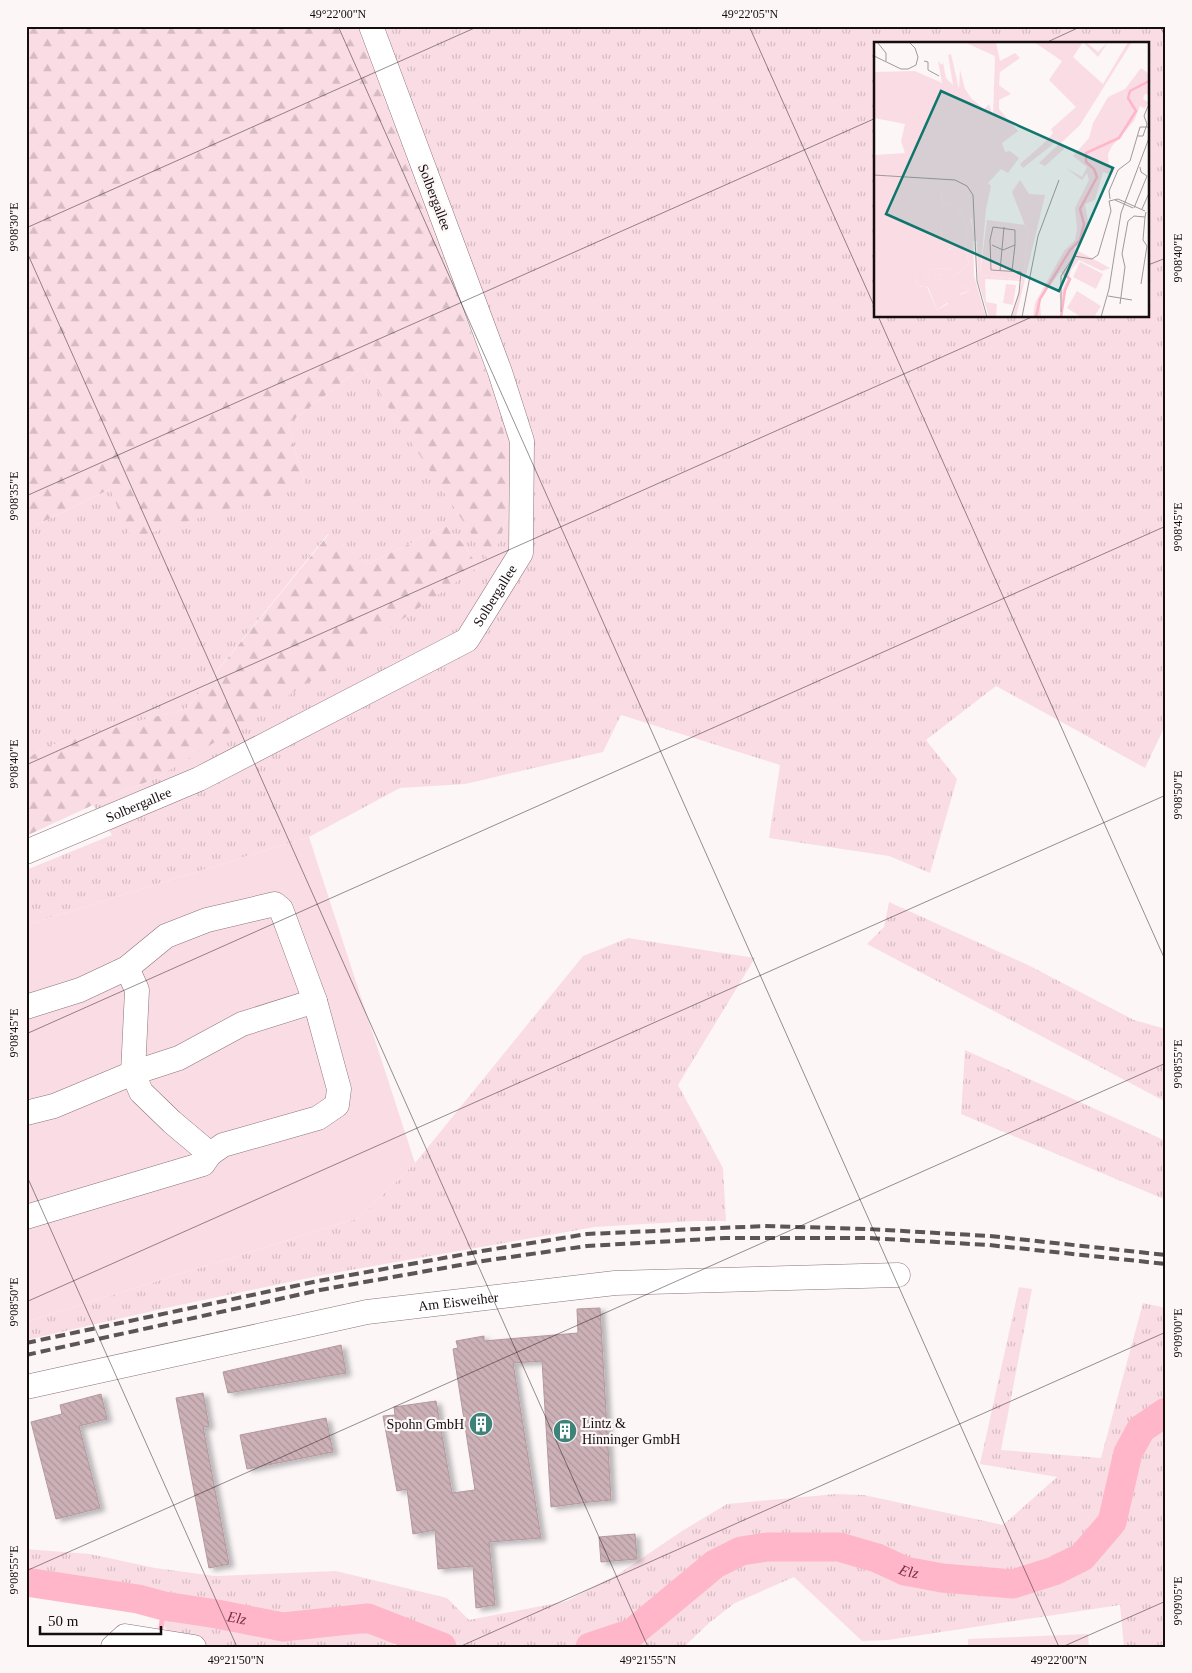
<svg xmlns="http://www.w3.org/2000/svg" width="1192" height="1673" viewBox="0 0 1192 1673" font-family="'Times New Roman',serif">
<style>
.grass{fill:url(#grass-tufts);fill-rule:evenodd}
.forest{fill:url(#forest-firs)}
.garden{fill:#fadde4}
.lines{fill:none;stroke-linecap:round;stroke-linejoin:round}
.stream{stroke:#feb6c8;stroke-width:5}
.river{stroke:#feb6c8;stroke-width:29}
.building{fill:url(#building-back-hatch);stroke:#b3999f;filter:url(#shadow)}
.minor-casing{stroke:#8b7278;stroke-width:25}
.minor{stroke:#fff;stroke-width:24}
.rail{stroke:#5d5456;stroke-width:4;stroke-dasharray:10 5;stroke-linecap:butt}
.ticks{fill:none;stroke:#160d0f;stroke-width:1;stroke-opacity:0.45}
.labels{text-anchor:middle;stroke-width:4.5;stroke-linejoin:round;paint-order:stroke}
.street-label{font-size:14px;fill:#160d0f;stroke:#fcf6f7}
.poi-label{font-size:14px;fill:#160d0f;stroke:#fcf6f7;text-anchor:start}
.water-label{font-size:15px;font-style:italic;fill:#7a2945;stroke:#fcf6f7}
.inset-river{fill:none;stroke:#feb6c8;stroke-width:2.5}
.inset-road{fill:none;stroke:#a0999a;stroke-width:1}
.view{fill:#0f766e;fill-opacity:0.15;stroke:#0f766e;stroke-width:2.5}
.inset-edge{fill:none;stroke:#160d0f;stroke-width:2.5}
.neatline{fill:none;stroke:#160d0f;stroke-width:2}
.ticks-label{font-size:12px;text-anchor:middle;fill:#160d0f}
</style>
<defs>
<pattern id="grass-tufts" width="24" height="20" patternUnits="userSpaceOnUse" patternTransform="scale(1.25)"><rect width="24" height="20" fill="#fadde4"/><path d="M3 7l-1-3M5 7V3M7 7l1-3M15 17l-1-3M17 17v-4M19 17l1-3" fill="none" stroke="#d6bcc2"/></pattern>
<pattern id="forest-firs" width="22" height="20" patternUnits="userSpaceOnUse" patternTransform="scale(1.25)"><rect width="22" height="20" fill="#fadde4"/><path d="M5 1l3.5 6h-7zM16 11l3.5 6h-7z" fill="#d6bcc2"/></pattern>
<pattern id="building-back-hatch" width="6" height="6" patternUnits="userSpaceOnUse" patternTransform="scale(1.25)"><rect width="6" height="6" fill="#ccb1b7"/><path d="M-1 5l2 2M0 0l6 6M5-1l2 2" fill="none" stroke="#ae979c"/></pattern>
<filter id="shadow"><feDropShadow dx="5" dy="3" stdDeviation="2.5" flood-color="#0004"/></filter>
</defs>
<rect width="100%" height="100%" fill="#fcf6f7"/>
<g class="grass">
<path d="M357,26H1166V724L1145,768L996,686L926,740L957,779L930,873L889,856L769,838L780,765L621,715L603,752L465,784L400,788L309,837L26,925V870L112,835L93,805L158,777L478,567L465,546L446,526L368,564L328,534L187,708L44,747L26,760V530L110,489L305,485L288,424L362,367L491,563L518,487L493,391ZM876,44H1148V316H876Z"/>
<polygon points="889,902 1028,965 1134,1020 1166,1029 1166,1102 867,944 884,927"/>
<polygon points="628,938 755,958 678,1085 723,1168 726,1221 695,1221 595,1227 328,1274 175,1306 26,1340 26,1322 359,1218 415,1163 583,956"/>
<polygon points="965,1050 1166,1141 1166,1200 961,1114"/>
<polygon points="1019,1287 1032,1289 1001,1450 1101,1458 1143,1303 1166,1308 1166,1647 1124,1647 1120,1605 888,1640 862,1641 794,1577 735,1603 709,1623 684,1647 416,1647 394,1636 394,1647 165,1647 170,1636 157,1613 26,1587 26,1549 90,1554 155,1568 215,1576 336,1571 447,1598 469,1620 567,1601 620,1573 682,1531 727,1504 836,1494 864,1495 1003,1525 1057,1477 980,1464"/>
</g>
<g class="forest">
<polygon points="26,26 357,26 493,391 518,487 491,564 362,367 288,424 305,485 131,539 110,489 26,530"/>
<polygon points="446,526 465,546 478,567 365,645 256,717 158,777 93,805 26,836 26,760 44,747 187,708 329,534 368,564"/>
</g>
<g class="garden">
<polygon points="309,837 415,1163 359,1218 26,1322 26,925"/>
<polygon points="1088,1634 1089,1647 968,1647 968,1639"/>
</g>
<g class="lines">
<polyline class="stream" points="160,1635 164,1606"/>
<g class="river">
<path id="s1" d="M26,1582L138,1599L164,1606L217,1614L283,1627L368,1618L442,1647"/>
<path id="s2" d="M590,1647L632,1633L715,1564L741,1551L767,1547H839L877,1558L905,1571L942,1578L1013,1584L1054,1571L1082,1557L1112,1522L1128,1453L1141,1429L1166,1412"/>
</g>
</g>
<g class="building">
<polygon points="600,1308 611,1500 589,1502 551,1507 542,1361 513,1363 541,1538 489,1542 495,1605 476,1608 473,1566 438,1569 435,1530 413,1534 407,1489 397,1491 383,1416 395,1415 394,1407 436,1401 452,1493 475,1490 453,1349 458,1348 456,1341 484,1336 484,1341 578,1333 577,1309"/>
<polygon points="341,1345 346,1373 228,1393 223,1372"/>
<polygon points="203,1393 209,1426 203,1427 229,1564 209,1568 176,1398"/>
<polygon points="101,1394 107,1419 79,1426 100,1508 56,1519 31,1422 62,1414 60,1405"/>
<polygon points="326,1418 333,1452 247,1469 240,1435"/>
<polygon points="635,1534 637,1559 601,1562 599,1537"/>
</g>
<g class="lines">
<g class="minor-casing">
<g id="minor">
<path id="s3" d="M26,852L199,779L467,640L521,553L522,441L500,372L371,26"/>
<polyline points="26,1007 80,990 127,968 166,936 207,920 275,904 281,909 315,1001 339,1089 337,1105 318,1118 223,1145 210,1154 172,1122 141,1092 133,1073 137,990 127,968"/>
<polyline points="26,1113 54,1106 133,1073 179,1058 242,1024 315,1001"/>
<polyline points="26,1217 203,1164 210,1154"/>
<path id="s4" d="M26,1387L367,1312L615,1283L898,1275"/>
<polyline points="113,1647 125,1636 194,1647"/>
</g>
</g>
<use href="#minor" class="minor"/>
<g class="rail">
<polyline points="26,1343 318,1281 482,1251 587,1234 765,1226 868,1229 990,1236 1166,1255"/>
<polyline points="26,1355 320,1290 483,1261 587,1246 725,1238 868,1238 989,1245 1166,1264"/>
</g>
</g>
<path class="ticks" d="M338,26L1059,1647M749,26L876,310M1160,26L1166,38M1043,44L1082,26M26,228L479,26M26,250L648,1647M1148,265L1166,258M878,316L1166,962M26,496L876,118M26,765L1034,316M26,1034L1166,526M26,1174L237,1647M26,1302L1166,795M26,1571L1166,1063M459,1647L1166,1332M1062,1647L1166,1601"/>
<defs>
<g id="building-disc" transform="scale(1.25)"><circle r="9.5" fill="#3e8379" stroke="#fcf6f7"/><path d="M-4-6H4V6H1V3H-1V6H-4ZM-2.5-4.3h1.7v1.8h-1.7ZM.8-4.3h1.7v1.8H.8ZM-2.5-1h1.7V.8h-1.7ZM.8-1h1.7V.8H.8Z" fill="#fff"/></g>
</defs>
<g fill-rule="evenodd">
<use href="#building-disc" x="481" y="1424"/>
<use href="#building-disc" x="565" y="1431"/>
</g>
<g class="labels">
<g class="street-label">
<text transform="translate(435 197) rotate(69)" y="5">Solbergallee</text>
<text dy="5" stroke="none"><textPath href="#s3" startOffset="542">Solbergallee</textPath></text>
<text dy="5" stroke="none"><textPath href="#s3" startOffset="122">Solbergallee</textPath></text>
<text dy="5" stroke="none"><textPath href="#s4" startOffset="441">Am Eisweiher</textPath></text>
</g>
<g class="poi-label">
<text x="582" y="1428">Lintz &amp;<tspan x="582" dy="16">Hinninger GmbH</tspan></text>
<text x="464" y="1429" text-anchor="end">Spohn GmbH</text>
</g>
<g class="water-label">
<text dy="5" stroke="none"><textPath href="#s2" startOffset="354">Elz</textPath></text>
<text dy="5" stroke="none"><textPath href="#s1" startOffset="214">Elz</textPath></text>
</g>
</g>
<g transform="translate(874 42)">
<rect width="275" height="275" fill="#fcf6f7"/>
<path d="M90,0H122L126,19L141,11L146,16L126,30L125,43L137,52L125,58V67L144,89L128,101L131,110L136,109L145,116L134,131L127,127L114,141L117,144L112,167L106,233L149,238L154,191L138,150L146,138L155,152L171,153L142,275H137L148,239L111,237L112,260L123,262L122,275H115L104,239L103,199H99L98,178L87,160L82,163L93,185L91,202L95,222L81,234L73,237L71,233L67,238L65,232L57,238L90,243L96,249L88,251L63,268L54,245L42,244L43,233L55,237L50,229L64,226L80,228L69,216L81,211L74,205L83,201L68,198L67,183L76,163L69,162L66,151L92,147L0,134V113L31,111L27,99L31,82L0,76V30L41,29L68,41L64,19L68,23L69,20L72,36L79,43L74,13L77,12L85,47L86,28L91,47L98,57L110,67L115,62L119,74L121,14ZM160,0H212L224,10L234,0L224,15L209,0L199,15L229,42L254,0H258L206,83L187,101L190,107L171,124L165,121L185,102L183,99L149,126L146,122L169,102L179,91L177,87L202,65L175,38L188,19ZM273,46L275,53L271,52L269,57L275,61L270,66L266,64L260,79L238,104L234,112L235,124L241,125L238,133L229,130L221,158L211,162L214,180L207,200L199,206L236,226L228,229L205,218L197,228L189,263L185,254L194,236L186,230L166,257L167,275H159L161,261L190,209L201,198L203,187L201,166L215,138L213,131L208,138L192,126L208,135L213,125L199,114L215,96L219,81L234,55L251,47L250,57L265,47Z" fill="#fadde4"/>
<path d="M267,26L275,32V48L265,47L260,62L257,63L250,57L251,47ZM0,134L75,139L86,141L93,147L66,152L69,162L76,163L74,183H67L68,198L84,201L74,206L82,211L70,216L80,218V228L64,226L51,229L55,238L43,234L42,244L53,245L63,268L74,262L73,253L77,256L96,249L90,243L86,248L56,238L65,232L67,238L70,232L73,236L81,234L95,222L91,202L93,185L82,163L87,160V150L92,149L99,191L100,234L112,275H0Z" fill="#fadde4"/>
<path d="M113,178L151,183L154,191L149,238L106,233ZM206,220L229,232L222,247L199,235ZM132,242L142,243L139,263L129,261ZM203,249L227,264L220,275H207L193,266Z" fill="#fadde4"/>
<path class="inset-river" d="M162,275L166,257L196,208L206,198L210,182L206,167L223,135L220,127L212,120V111L245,96L262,69L254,56L256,49L275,39M187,275L191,248L196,237L190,232"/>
<path class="inset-road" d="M3,0L12,11V19M0,14L27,27H34L42,23L44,15L41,6L35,0M50,19L54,20V28L65,34M264,94H269L273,82L270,74L274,64M0,133L81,138L93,144L99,153L103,239L113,275M236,157L235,149L244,128L256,119L266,85H275M241,158L259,166M260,166L273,134L267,130L266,125M268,167L275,151M118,203L129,208L141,203V188L119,185L116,198L117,228L147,230L145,251L137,275M126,229L130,185M138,229L141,203M267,242L273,204L269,198L271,175M234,254L258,258M246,262L251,225L248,212L254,179L260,174L271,175L272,170M187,270V234L200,214L218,217L224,213L237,169L235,159L244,157L271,169M148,275L164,194L185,138M227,275L235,247L247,171L275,96"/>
<path class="view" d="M67,49L239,126L185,249L12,172Z"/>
<rect width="275" height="275" class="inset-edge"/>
</g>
<rect width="1192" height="1673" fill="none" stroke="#fcf6f7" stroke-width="55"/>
<path d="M40 1626v8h121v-8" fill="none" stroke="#160d0f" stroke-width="2.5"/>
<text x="48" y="1626" font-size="15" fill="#160d0f" stroke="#fcf6f7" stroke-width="4" paint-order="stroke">50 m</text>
<rect x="28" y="28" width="1136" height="1618" class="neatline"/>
<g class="ticks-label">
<text x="338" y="18">49°22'00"N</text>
<text x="750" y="18">49°22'05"N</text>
<text transform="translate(14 227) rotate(-90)" y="4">9°08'30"E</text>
<text transform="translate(1178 258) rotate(-90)" y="4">9°08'40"E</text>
<text transform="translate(14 496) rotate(-90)" y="4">9°08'35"E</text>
<text transform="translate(1178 527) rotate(-90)" y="4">9°08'45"E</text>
<text transform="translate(14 764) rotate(-90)" y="4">9°08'40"E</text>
<text transform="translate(1178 795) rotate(-90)" y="4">9°08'50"E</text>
<text transform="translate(14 1033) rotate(-90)" y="4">9°08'45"E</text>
<text transform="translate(1178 1064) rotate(-90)" y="4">9°08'55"E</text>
<text transform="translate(14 1302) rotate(-90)" y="4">9°08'50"E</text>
<text transform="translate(1178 1333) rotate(-90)" y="4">9°09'00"E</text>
<text transform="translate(14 1570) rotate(-90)" y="4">9°08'55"E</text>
<text transform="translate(1178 1601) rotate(-90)" y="4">9°09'05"E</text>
<text x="236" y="1664">49°21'50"N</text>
<text x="648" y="1664">49°21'55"N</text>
<text x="1059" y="1664">49°22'00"N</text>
</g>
</svg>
